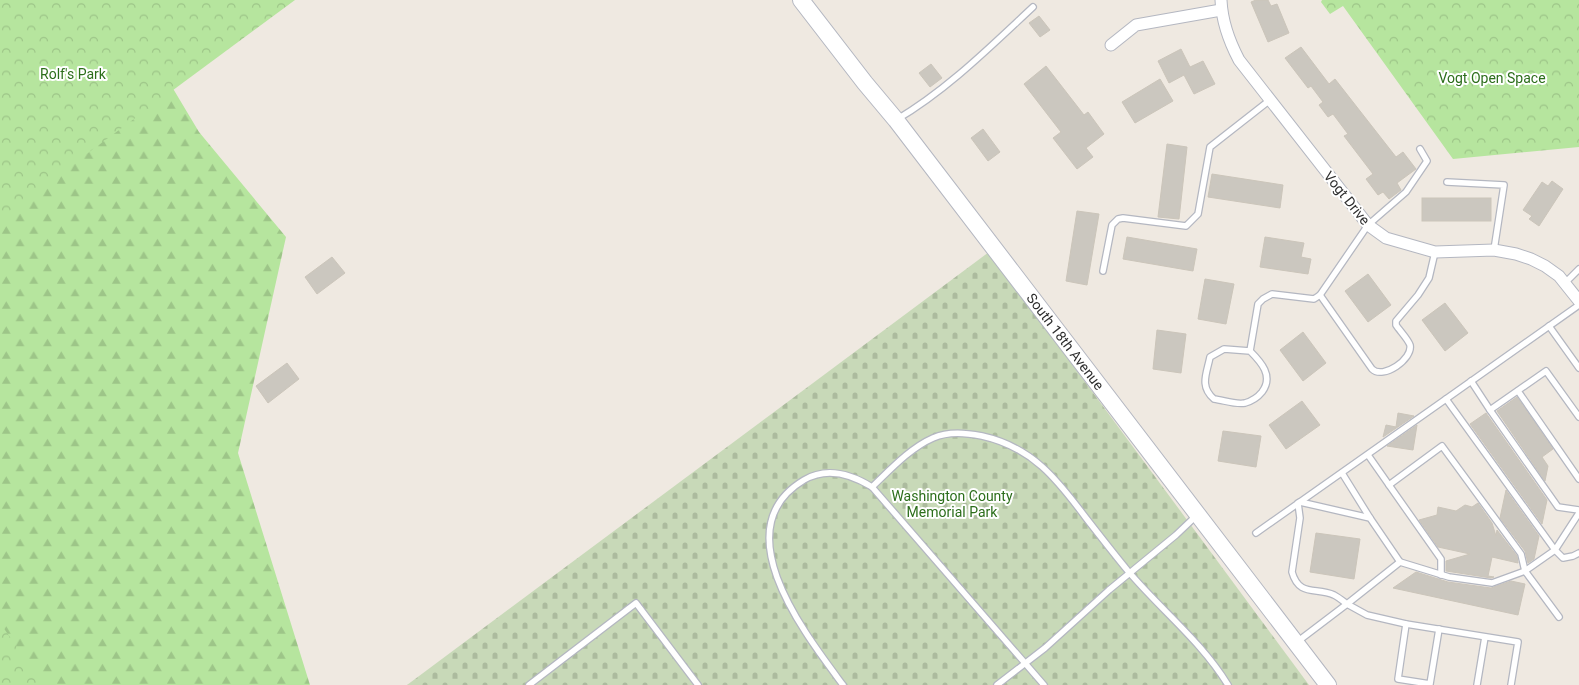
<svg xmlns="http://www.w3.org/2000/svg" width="1579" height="685" viewBox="0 0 1579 685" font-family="Roboto,sans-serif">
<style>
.forest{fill:url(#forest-firs)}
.cemetery{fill:url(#cemetery-stones)}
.park{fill:url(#park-crowns)}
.building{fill:#cbc7bf;stroke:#cbc5ba}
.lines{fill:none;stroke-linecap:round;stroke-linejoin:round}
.lane-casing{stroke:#b4b7c1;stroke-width:8}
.street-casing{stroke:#b4b7c1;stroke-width:13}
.secondary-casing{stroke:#b4b7c1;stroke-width:18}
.lane{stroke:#fff;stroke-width:5.5}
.street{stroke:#fff;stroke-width:11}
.secondary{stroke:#fff;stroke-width:16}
.labels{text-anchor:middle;stroke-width:4;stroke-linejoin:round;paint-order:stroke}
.park-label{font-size:14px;fill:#2c6e1b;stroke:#fff}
.street-label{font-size:14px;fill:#2e2e2e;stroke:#fff}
</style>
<defs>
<pattern id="forest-firs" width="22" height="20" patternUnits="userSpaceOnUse" patternTransform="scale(1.25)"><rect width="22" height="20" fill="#b6e59e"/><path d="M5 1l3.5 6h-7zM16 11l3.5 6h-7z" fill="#9dc588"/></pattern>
<pattern id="cemetery-stones" width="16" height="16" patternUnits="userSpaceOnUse" patternTransform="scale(1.25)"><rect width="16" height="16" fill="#c8d9b8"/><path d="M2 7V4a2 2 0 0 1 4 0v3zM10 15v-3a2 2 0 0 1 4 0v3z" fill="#acbb9e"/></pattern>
<pattern id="park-crowns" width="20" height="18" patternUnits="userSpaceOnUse" patternTransform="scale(1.25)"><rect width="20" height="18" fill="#b6e59e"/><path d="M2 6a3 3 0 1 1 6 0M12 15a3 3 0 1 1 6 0" fill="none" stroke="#9dc588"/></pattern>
</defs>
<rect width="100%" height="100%" fill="#efe9e1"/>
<polygon class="forest" points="120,0 199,132 286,237 238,453 310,685 0,685 0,80"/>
<polygon class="cemetery" points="989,252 1309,685 407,685"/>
<g class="park">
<polygon points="0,0 295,0 0,218"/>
<polygon points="1322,0 1579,0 1579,147 1453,159 1343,6 1330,14 1321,2"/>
<polygon points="0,623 44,685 0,685"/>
</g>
<g class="building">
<polygon points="1256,0 1268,0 1271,6 1277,4 1289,33 1268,42 1251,2"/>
<polygon points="1039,16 1050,30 1040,37 1029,23"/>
<polygon points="1301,47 1329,84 1335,79 1396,157 1403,152 1416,169 1397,183 1401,190 1389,199 1383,192 1378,195 1366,179 1373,174 1344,136 1348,134 1333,114 1328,117 1319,105 1323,102 1311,86 1308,88 1285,58"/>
<polygon points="1181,49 1190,67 1203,61 1215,84 1194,94 1184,75 1169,83 1158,61"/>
<polygon points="931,64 942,78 930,87 919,73"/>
<polygon points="1046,66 1084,115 1088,112 1104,134 1086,148 1093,157 1077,169 1053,138 1061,132 1024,84"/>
<polygon points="1160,79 1173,101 1135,123 1122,102"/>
<polygon points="983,129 1000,152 988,161 971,138"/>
<polygon points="1167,144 1187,147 1179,219 1158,217"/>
<polygon points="1212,174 1283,185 1280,208 1208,197"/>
<polygon points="1552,181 1563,189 1539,226 1529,219 1532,216 1523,210 1542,182 1548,186"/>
<rect x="1422" y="198" width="69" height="23"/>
<polygon points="1077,211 1099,214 1087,285 1066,281"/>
<polygon points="1127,237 1197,249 1193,271 1123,259"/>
<polygon points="1265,237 1304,243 1301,257 1311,259 1308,274 1260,267"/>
<polygon points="332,257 345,273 317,294 305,277"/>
<polygon points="1368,274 1391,305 1368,322 1345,291"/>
<polygon points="1205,279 1234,284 1226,324 1198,319"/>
<polygon points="1445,303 1468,333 1445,351 1422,320"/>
<polygon points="1157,330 1186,334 1181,373 1153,369"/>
<polygon points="1303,332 1326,363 1303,381 1280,350"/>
<polygon points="287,363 299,379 268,403 256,386"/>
<polygon points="1517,397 1553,449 1542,457 1548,466 1545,481 1497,411"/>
<polygon points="1302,401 1320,425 1286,449 1269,425"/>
<polygon points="1398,413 1414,416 1383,437 1386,425 1396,427"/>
<polygon points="1486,413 1547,500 1542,524 1470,424"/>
<polygon points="1417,425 1413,450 1387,446"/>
<polygon points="1223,431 1261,436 1256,467 1218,461"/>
<polygon points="1506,490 1539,536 1534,559 1528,563 1525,551 1500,518"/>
<polygon points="1478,503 1492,523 1496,536 1497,530 1517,556 1518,563 1492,557 1488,576 1494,577 1491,578 1446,571 1446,561 1470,554 1438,547 1419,520 1437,515 1438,507 1456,511 1465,505 1472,507"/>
<polygon points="1316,533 1360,539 1354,579 1310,572"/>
<polygon points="1416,572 1448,582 1491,588 1511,581 1525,584 1518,615 1393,588"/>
</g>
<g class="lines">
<g class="lane-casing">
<g id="lane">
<path d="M896,120C947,90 990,47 1033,7"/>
<polyline points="1447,182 1504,185 1494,250"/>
<polyline points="1103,271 1112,225 1118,219 1123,218 1186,226 1198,214 1210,147 1270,100"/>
<polyline points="1565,283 1579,269"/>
<path d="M1320,295L1372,369C1383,380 1413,359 1410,345C1408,339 1400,331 1396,325V321L1418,295L1429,278L1435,252"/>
<polyline points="1579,305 1446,399 1555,550 1563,558 1573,556 1579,553"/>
<polyline points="1549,326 1579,368"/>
<path d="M1250,351C1261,362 1274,376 1262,392C1258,397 1252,401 1245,403C1236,405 1223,400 1214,399C1199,386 1207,373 1210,357L1224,349L1250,351L1258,304L1263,299L1272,294L1314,299L1320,295L1368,225L1406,192L1427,161L1420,149"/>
<polyline points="1471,381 1490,410"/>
<polyline points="1518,391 1579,479"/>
<polyline points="1579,417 1546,371 1490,410 1558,507 1579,510"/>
<polyline points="1368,455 1389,485"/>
<polyline points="1342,473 1370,518"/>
<path d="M872,487C890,470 910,448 933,438C949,431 966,433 982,436C1032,447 1057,479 1086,518C1100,536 1114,554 1128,571C1161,610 1201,641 1228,685"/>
<polyline points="1300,502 1370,518 1400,562"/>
<path d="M1298,503L1300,518L1292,572C1299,597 1316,587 1334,595C1338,597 1343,601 1347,604L1400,562L1449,577L1492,583L1525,571L1555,550L1579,513"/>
<polyline points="1256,533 1446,399"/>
<polyline points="1441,575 1441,559 1389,485 1442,446 1521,554 1525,571 1559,617"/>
<polyline points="1406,624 1398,679 1430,684 1439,629"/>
<polyline points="1297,642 1347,604 1367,615 1406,624 1518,642 1511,685"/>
<polyline points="529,685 636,603 698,685"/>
<path d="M843,685C806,635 722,529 804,480C826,467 851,474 872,487L1044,685"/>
<polyline points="997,685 1045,648 1109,590 1176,535 1196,516"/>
<polyline points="1477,685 1485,637"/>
</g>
</g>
<g class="street-casing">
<g id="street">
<path d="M1221,0C1222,22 1229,41 1239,60L1368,225L1386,238L1435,252L1494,250L1516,254L1531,259L1545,266L1559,276L1579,301"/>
<polyline points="1111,45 1136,25 1221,10"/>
</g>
</g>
<g class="secondary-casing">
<g id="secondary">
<path id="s1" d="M801,0L865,83L896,120L1328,685"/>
</g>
</g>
<use href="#lane" class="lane"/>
<use href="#street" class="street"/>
<use href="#secondary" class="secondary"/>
</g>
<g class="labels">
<g class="park-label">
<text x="73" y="79">Rolf's Park</text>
<text x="1492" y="83">Vogt Open Space</text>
<text x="952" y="501">Washington County<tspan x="952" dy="16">Memorial Park</tspan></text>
</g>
<g class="street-label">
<text transform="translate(1347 198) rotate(51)" y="5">Vogt Drive</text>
<text dy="5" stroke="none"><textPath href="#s1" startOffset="432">South 18th Avenue</textPath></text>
</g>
</g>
</svg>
